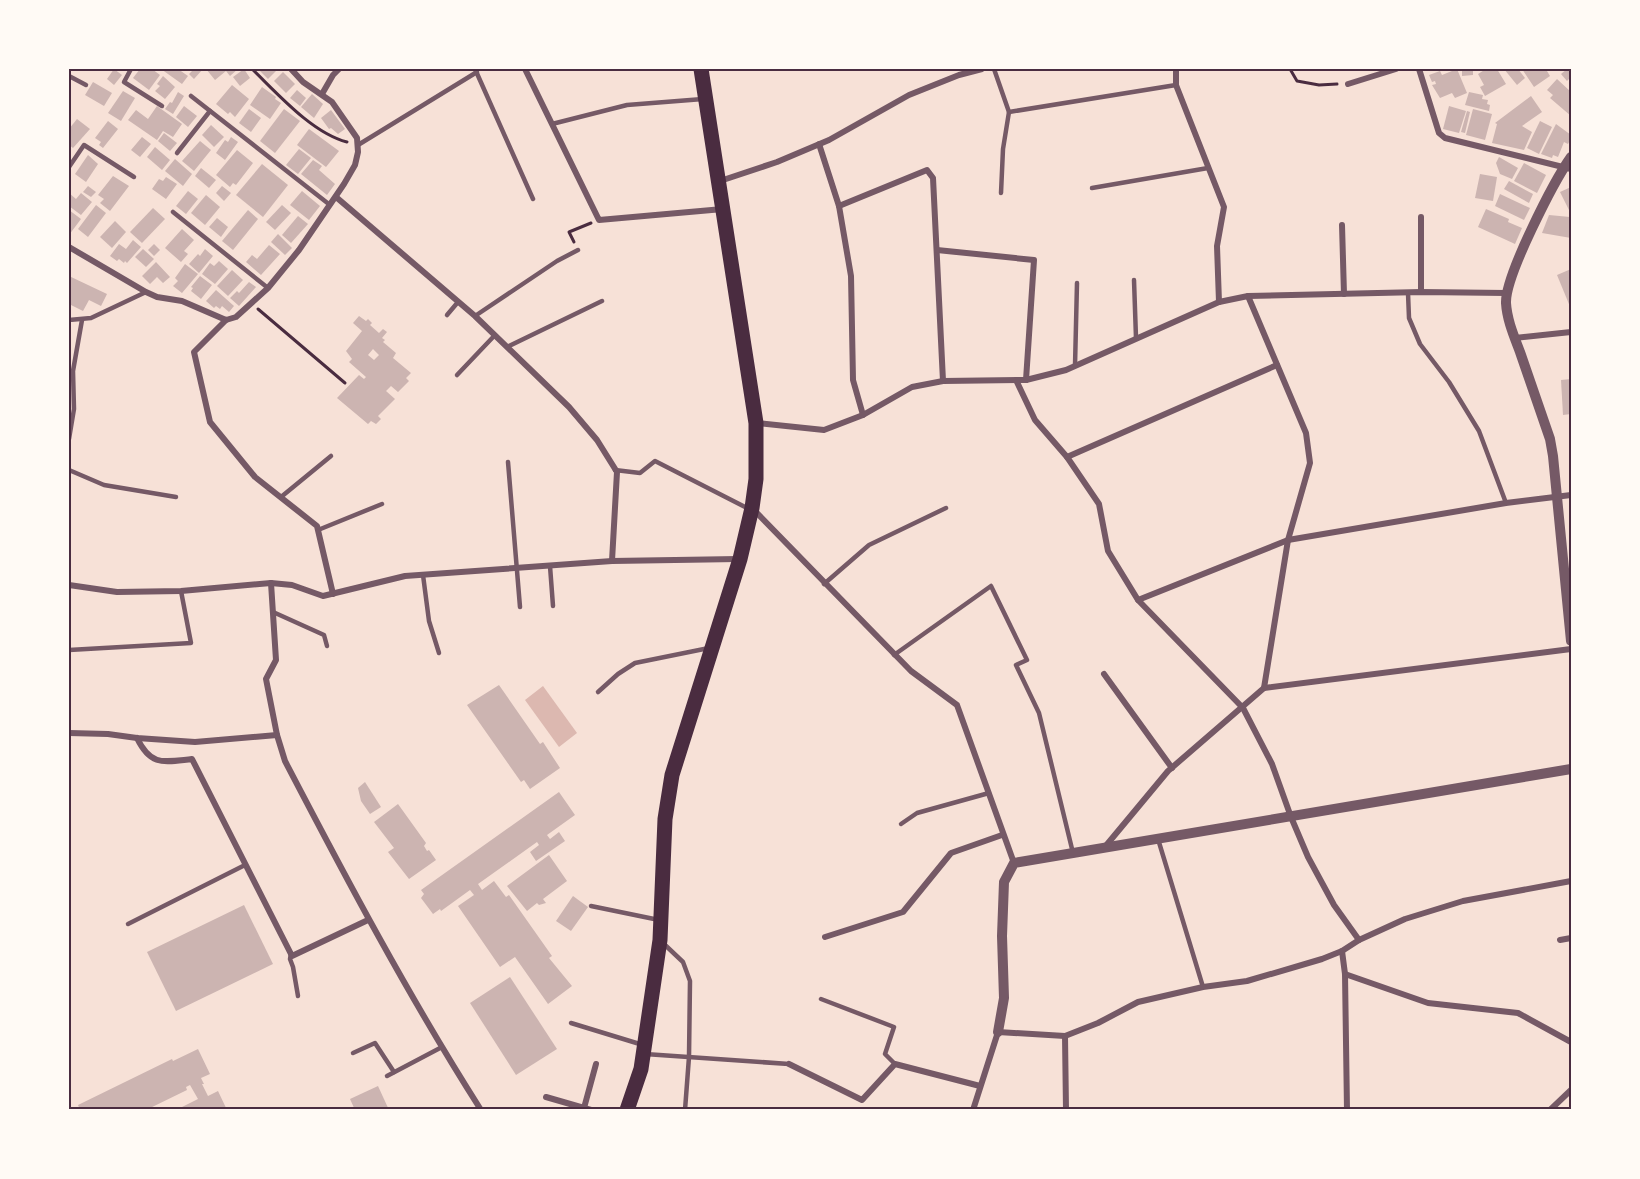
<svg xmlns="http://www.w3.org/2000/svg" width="1640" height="1179" viewBox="0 0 1640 1179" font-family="'Nunito Sans',sans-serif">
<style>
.water{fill:#dcb8b0}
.building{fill:#ccb4b1;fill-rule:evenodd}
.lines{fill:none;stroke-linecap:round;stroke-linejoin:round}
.path{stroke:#4a2c40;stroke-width:3}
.service{stroke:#755966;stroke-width:4.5}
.minor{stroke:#755966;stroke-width:6}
.tertiary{stroke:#755966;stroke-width:10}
.primary{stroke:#4a2c40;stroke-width:15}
.neatline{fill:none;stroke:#4a2c40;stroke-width:2}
</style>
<rect width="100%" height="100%" fill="#f7e1d7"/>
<polygon class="water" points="543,686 577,733 559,747 525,700"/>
<g class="building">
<polygon points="114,69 122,75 114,85 107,79"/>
<polygon points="140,69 152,69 160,75 149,90 133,78"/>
<polygon points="161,69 178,69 188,76 182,84"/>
<polygon points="191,69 203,69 194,79 189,74 192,71"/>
<polygon points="206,69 238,69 230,76 226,71 215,80"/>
<polygon points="244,69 250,78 240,86 233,77"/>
<polygon points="258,69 278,69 268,79"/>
<polygon points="1457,69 1467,93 1455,98 1452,93 1440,98 1432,85 1436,84 1435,81 1432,82 1429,75 1440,71 1442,75"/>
<polygon points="1462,69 1473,69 1473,75 1462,76"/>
<polygon points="1486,69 1497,69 1506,84 1485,96 1480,87 1484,85 1478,74"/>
<polygon points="1504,69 1518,69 1525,78 1517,85"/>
<polygon points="1522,69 1550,69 1547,71 1550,76 1534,87"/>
<polygon points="1567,69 1571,73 1571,77 1567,81 1561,74"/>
<polygon points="283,72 295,84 286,93 274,81"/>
<polygon points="163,76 175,87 165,99 155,91 160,86 157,84"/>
<polygon points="1557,79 1571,92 1571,116 1550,98 1553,95 1547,90"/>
<polygon points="93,82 112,93 104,106 85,95"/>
<polygon points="232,85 249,99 235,117 230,112 228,114 216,104"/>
<polygon points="262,87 276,97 275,99 281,103 270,119 250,105"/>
<polygon points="297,90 306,98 300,106 290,98"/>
<polygon points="123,91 135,98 121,121 108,113"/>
<polygon points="178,92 184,96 173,114 165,109 170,102 172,103"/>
<polygon points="1469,92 1483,95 1482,99 1488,100 1487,104 1490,105 1489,111 1465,105"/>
<polygon points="312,94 323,104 314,118 301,107"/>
<polygon points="1531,96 1542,112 1522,126 1532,132 1524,150 1492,143 1497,124 1495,123"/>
<polygon points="157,106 182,124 173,137 163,131 157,140 128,120 136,110 148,119"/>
<polygon points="184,106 197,116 188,127 176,117"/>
<polygon points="1449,106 1466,111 1459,133 1443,129"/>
<polygon points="249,109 261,118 251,132 239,123"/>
<polygon points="284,109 300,121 275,153 260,141"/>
<polygon points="1473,109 1492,114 1485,140 1466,135"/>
<polygon points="331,110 345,129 338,134 331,128 329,129 321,118"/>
<polygon points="1467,111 1470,112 1465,133 1461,132"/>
<polygon points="77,119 90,129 73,148 69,145 69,129"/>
<polygon points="108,121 118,129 103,148 99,145 101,142 95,138"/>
<polygon points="1540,121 1552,127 1539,154 1527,148"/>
<polygon points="1556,124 1571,135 1571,138 1568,144 1564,142 1558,157 1553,155 1552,158 1541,154"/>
<polygon points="211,125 224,137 214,147 202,135"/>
<polygon points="309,129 339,151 326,167 297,145"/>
<polygon points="164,133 177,143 170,151 158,141"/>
<polygon points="142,137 151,144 140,157 131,150"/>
<polygon points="231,137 238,142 225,160 216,153 225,140 228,142"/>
<polygon points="200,141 211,150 194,171 182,161"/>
<polygon points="155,147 170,160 162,170 147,157"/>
<polygon points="299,149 311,158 298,174 286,165"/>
<polygon points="237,150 253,163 236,185 233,183 230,187 216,175"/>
<polygon points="88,155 98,164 86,182 75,174"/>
<polygon points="1499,157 1518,168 1512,179 1500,174 1496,163"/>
<polygon points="175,159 192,174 183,186 165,171"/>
<polygon points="313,160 322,166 319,170 335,184 327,195 301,174"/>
<polygon points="1524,163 1546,175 1537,193 1514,181"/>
<polygon points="262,164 288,185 263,217 236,195"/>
<polygon points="201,168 216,180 209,188 195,176"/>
<polygon points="1480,174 1497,177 1493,201 1475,198"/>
<polygon points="113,176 129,186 110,211 100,203 104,199 98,195"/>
<polygon points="166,177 177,184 166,199 152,189 159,179 163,181"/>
<polygon points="1509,181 1533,194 1529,203 1504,189"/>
<polygon points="88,186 96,192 91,197 83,192"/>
<polygon points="222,186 231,193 224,201 216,193"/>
<polygon points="1571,187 1571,214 1560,192"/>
<polygon points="188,191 198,199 186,214 176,206"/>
<polygon points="302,191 320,206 309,220 290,205"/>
<polygon points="69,193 76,199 81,193 92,202 81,215 69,206"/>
<polygon points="1500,194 1530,208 1524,220 1495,206"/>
<polygon points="206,195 220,207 205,225 191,213"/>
<polygon points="96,205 106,213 88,237 78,229"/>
<polygon points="282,205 291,213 275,230 266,222"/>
<polygon points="153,208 165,219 142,243 130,232"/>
<polygon points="1486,209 1509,219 1508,222 1522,228 1515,244 1478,227"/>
<polygon points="69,210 81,219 69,235"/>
<polygon points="248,210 258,219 233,250 222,241"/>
<polygon points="1549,215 1570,217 1571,238 1542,233"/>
<polygon points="298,216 308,224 291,243 282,235"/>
<polygon points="217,218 228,227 221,237 209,227"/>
<polygon points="115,221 126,232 112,248 100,237"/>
<polygon points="182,229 194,240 184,251 188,254 181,262 165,248"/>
<polygon points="278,234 292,248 285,255 271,242"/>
<polygon points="133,240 141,247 127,263 125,261 124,263 119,259 117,261 110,256 119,244 126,249"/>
<polygon points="154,244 160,250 154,256 148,250"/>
<polygon points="269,245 280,254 261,275 246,262 252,255 257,259"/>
<polygon points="143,249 154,259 146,267 135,257"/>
<polygon points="205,249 213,256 199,273 189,264 198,254 200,256"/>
<polygon points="219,261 228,269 215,284 202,274 210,263 214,266"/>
<polygon points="156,262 170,277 163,283 157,277 150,284 142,276"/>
<polygon points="185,264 198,274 182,293 173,286 178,281 175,278"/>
<polygon points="1571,269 1571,309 1557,275"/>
<polygon points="232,270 243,280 228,296 217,286"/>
<polygon points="69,276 107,294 101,306 89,300 83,311 69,304"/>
<polygon points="200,276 212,285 201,299 191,291 193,288 191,287"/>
<polygon points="249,282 256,287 239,306 230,298 237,291 239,293"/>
<polygon points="216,290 234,306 229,312 222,306 220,309 216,306 214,308 206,301"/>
<path d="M359,316L366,321L368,319L372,323L370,325L379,333L383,329L387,332L382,338L385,340L383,342L396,353L393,358L411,373L406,378L409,381L398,392L391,386L386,391L395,399L378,416L381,419L376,424L371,421L368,424L337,398L359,375L364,379L366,377L349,362L352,359L346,351L362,331L353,323ZM373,349L379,355L374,360L368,355Z"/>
<polygon points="1571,379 1571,414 1563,415 1561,380"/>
<polygon points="499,685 540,744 543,742 560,768 530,789 524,780 521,782 467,705"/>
<polygon points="365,782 381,807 370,814 361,801 358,788"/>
<polygon points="559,792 575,815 547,835 550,839 559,832 565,841 536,861 530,852 539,845 537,842 478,884 482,890 494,881 506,897 509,895 552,956 549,958 572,986 548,1004 515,957 500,967 458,906 474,895 470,890 441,911 440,909 433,914 421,898 424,894 421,890"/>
<polygon points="398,804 426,843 424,846 427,851 429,850 436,860 409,879 388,852 394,848 374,822"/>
<polygon points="549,855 567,881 543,899 546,903 539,905 537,903 527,911 507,886"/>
<polygon points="573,896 588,907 571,931 556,921"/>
<polygon points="244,905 273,964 176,1011 147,952"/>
<polygon points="510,977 557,1049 516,1075 470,1003"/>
<polygon points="198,1049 210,1074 201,1078 204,1084 202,1084 208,1096 218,1091 227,1110 176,1110 198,1099 190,1085 186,1087 187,1090 146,1110 80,1110 78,1105 172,1059 173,1061"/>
<polygon points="378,1086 389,1110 355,1110 350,1099"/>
</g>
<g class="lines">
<g class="path">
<path d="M252,69C278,94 312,133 347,142"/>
<polyline points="1290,69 1297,81 1319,85 1337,84"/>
<polyline points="574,242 569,232 591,223"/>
<polyline points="258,309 345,383"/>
</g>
<g class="service">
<polyline points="131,69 124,82 162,106"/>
<polyline points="475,69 533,199"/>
<polyline points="994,69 1009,112 1176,85"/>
<polyline points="69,76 86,85"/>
<polyline points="191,96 330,205"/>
<polyline points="552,124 627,105 703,99"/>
<polyline points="358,145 477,72"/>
<polyline points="177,153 210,111"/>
<polyline points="69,167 84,145 134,177"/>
<polyline points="1092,188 1208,168"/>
<polyline points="1001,193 1003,149 1009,112"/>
<polyline points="173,212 268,288"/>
<polyline points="1134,280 1136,338"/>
<polyline points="1408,293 1409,318 1420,344 1449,382 1479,431 1506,503"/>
<polyline points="447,315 458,302"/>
<polyline points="475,316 557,261 578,250"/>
<polyline points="69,320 91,318 146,292"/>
<polyline points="507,347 602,301"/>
<polyline points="1075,366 1077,283"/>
<polyline points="457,375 495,335"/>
<polyline points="69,439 74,409 73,371 82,320"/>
<polyline points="508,462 520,607"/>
<polyline points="69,470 104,485 176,497"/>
<polyline points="615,470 640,473 655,461 749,509"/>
<polyline points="281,497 331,456"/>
<polyline points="318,530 382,504"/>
<polyline points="550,566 553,606"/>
<polyline points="423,575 429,621 439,653"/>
<polyline points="824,584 869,545 946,508"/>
<polyline points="273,612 324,635 327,646"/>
<polyline points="69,650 191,643 181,591"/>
<polyline points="894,655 991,586 1027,660 1016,665 1039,713 1073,853"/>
<polyline points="598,692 618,674 635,663 709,648"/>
<polyline points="901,824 917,813 989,793"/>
<polyline points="1158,839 1203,987"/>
<polyline points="591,906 659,920"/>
<polyline points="128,924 245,865"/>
<polyline points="664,944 683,962 690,981 689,1057 685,1110"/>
<polyline points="291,953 290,959 293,967 298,996"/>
<polyline points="821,999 894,1027 885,1054 895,1064"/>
<polyline points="571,1023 643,1045"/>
<polyline points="353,1053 375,1043 394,1072"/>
<polyline points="645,1054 789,1064"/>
<polyline points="387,1076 442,1047"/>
</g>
<g class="minor">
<polyline points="525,69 599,220 723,209"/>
<polyline points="1176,69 1176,85 1224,207 1217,246 1219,302"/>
<polyline points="1419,69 1439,133 1445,138 1571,169"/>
<polyline points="1348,84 1396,69"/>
<polyline points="322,94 333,75 339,69"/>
<polyline points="819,144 839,206 851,276 853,380 863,415"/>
<polyline points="720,181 777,162 829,140 909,95 959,75 982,69"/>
<polyline points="336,197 475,316 569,407 597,440 617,472 612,561"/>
<polyline points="839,206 927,170 933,178 943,381"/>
<polyline points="1421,217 1421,292"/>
<polyline points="1342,225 1344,294"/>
<polyline points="69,247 146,292 157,297 182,301 226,320 236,317 268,288 299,250 344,184 355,165 358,152 357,138 332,102 303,82 291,69"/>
<polyline points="937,250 1034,260 1026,380"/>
<polyline points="226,320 194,352 210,422 255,477 317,526 333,594"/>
<polyline points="1515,338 1571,332"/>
<polyline points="1016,380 1035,420 1067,457 1099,504 1108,551 1138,600 1243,708 1272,764 1291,817 1308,857 1334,905 1359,940"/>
<polyline points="758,423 824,430 863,415 912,387 943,381 1026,380 1066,370 1219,302 1248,296 1421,292 1506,293"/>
<polyline points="1067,457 1277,365"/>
<polyline points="753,509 911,671 957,705 1014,863"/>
<path d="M271,583L276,660L266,679L277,735L285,761C347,880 409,997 481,1110"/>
<polyline points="69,585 117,592 181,591 271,583 292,585 323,596 405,576 612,561 738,559"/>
<polyline points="1138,600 1288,540 1506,503 1571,495"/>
<polyline points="1104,674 1172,768"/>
<polyline points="1264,688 1571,649"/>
<polyline points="69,733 108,734 137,738 195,742 277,735"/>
<path d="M137,738C151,767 164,762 192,759L292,956L368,920"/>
<polyline points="1104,848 1168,771 1264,688 1288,540 1310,463 1306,433 1248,296"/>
<polyline points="825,937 903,912 951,853 1002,835"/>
<polyline points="1560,940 1571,938"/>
<polyline points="1342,951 1345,974 1347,1110"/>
<polyline points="1345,974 1428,1003 1518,1013 1571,1042"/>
<polyline points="1065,1036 1066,1110"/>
<polyline points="789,1064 862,1100 895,1064 980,1086"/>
<polyline points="546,1097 591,1110"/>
<polyline points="584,1108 596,1064"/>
<polyline points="973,1110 998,1032 1065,1036 1098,1023 1138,1002 1203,987 1247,981 1322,959 1342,951 1359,940 1405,919 1463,901 1571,881"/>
<polyline points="1550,1110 1571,1090"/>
</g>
<g class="tertiary">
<path d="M1571,157C1554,181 1505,276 1506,303C1507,320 1514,336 1520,352C1530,381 1540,410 1550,439L1553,456L1571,641"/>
<polyline points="998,1032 1004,998 1002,936 1004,882 1014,863 1571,769"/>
</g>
<polyline class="primary" points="627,1110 641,1069 660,940 665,819 672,775 740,559 752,508 756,479 756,423 701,69"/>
</g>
<rect width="1640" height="1179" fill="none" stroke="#fffaf5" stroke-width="141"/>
<rect x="70" y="70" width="1500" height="1038" class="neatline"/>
</svg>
